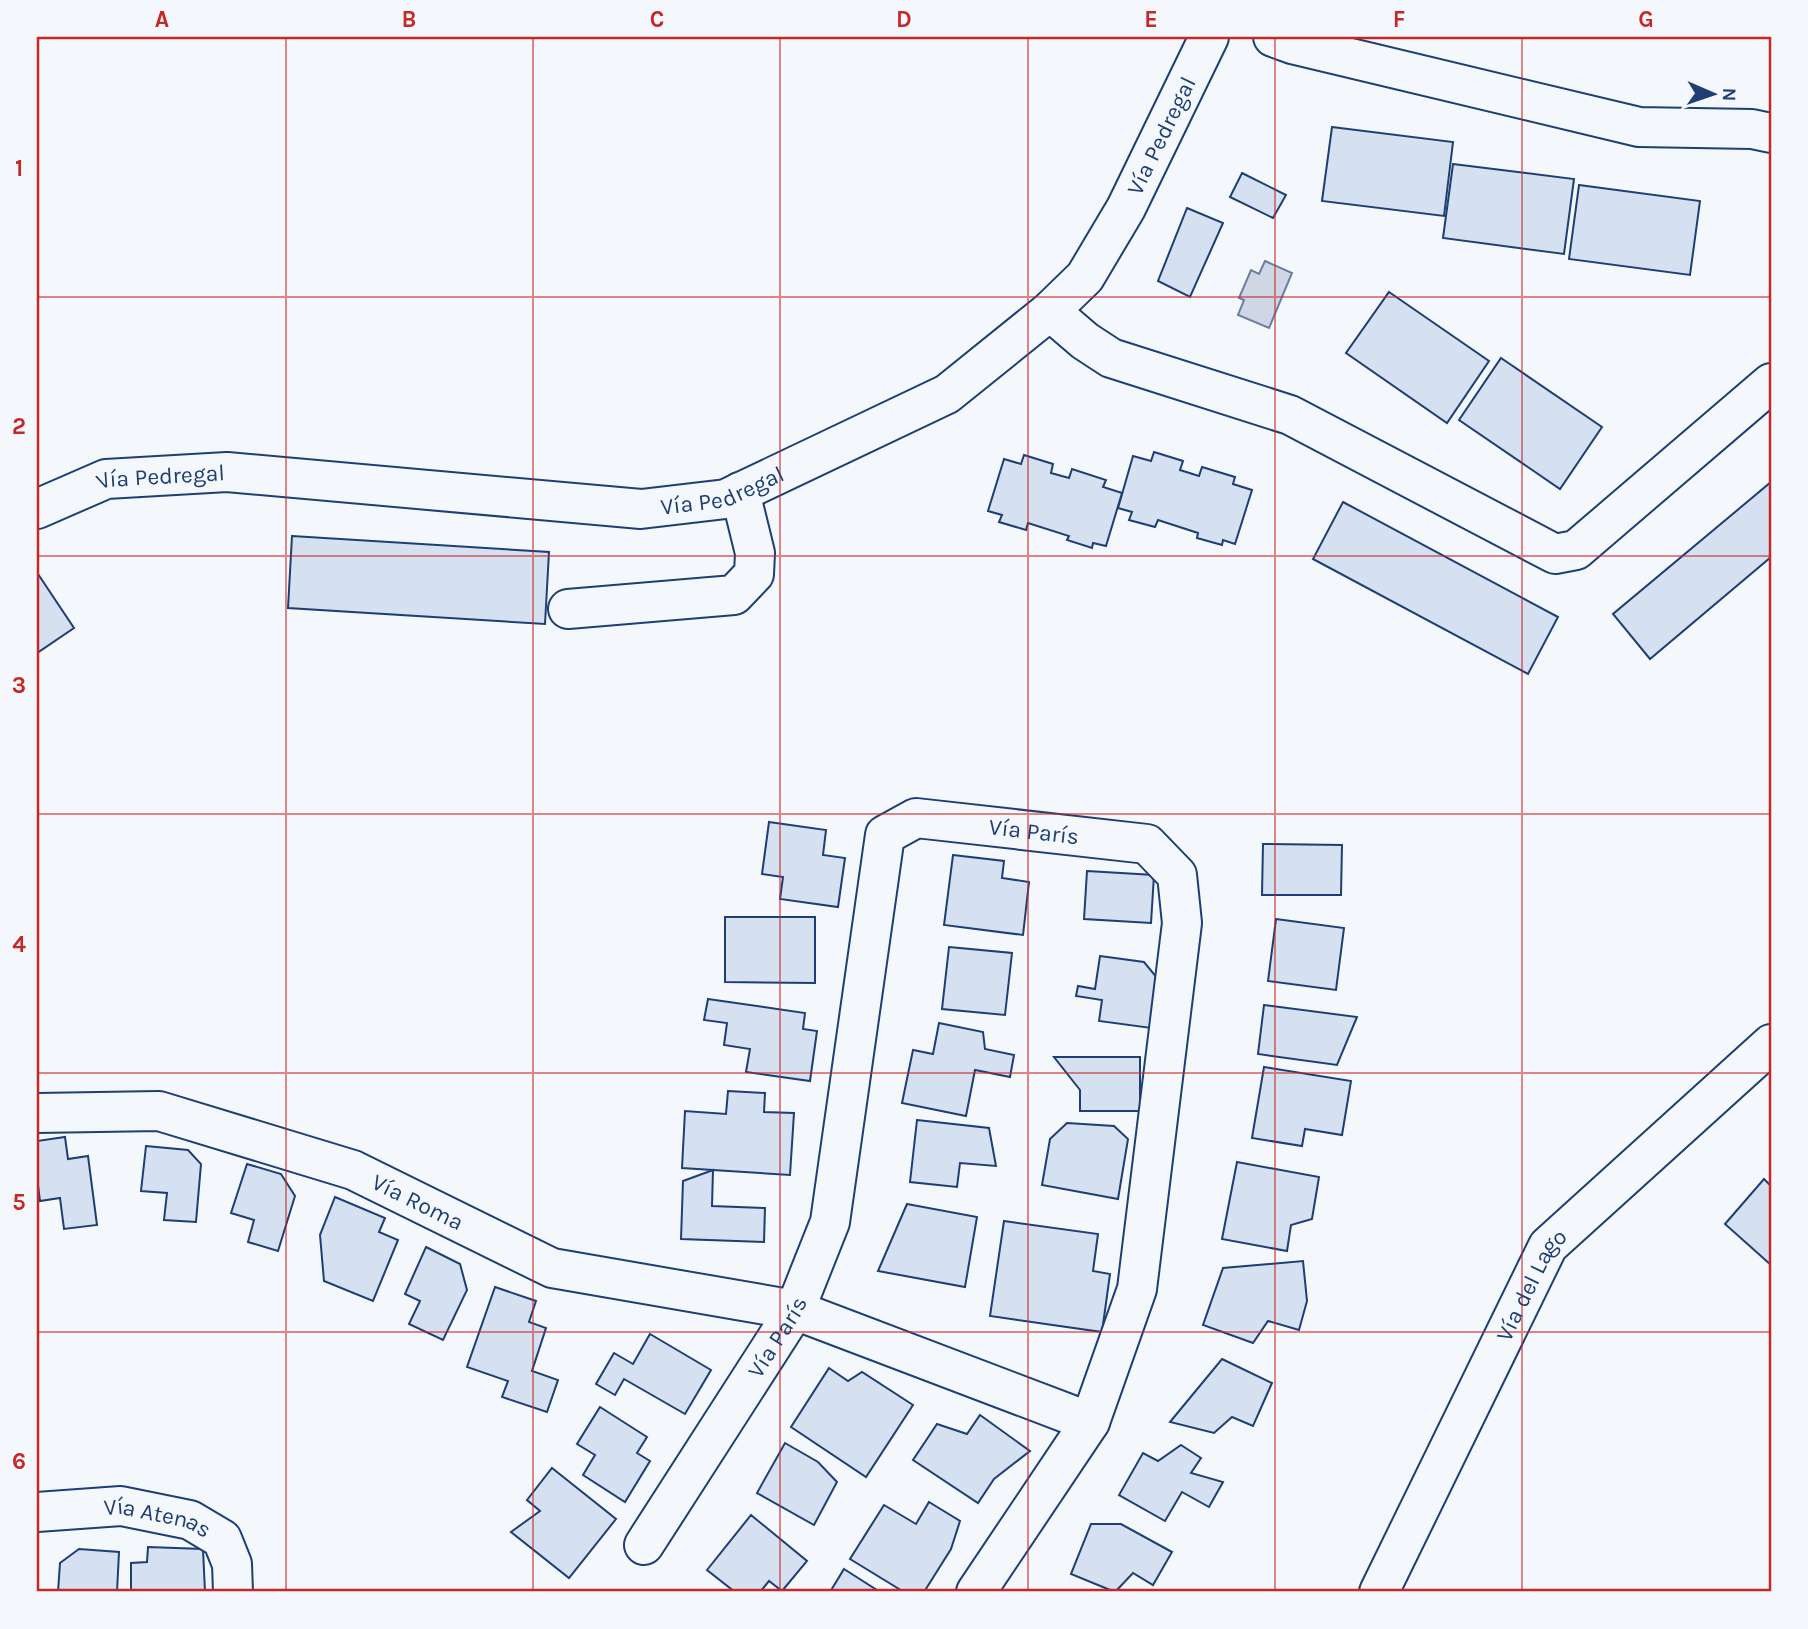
<svg xmlns="http://www.w3.org/2000/svg" width="1808" height="1629" viewBox="0 0 1808 1629" font-family="Karla,sans-serif">
<style>
.water{fill:#cfd7e4;stroke:#687fa3;stroke-width:2}
.building{fill:#d5e0f0;stroke:#1d3f73;stroke-width:2}
.lines{fill:none;stroke-linecap:round;stroke-linejoin:round}
.minor-casing{stroke:#1d3f73;stroke-width:42}
.minor{stroke:#f4f7fb;stroke-width:38}
.grid{fill:none;stroke:#c62828;stroke-width:2;stroke-opacity:0.55}
.labels{text-anchor:middle;stroke-width:5;stroke-linejoin:round;paint-order:stroke}
.street-label{font-size:23px;fill:#1d3f73;stroke:#f4f7fb}
.neatline{fill:none;stroke:#c62828;stroke-width:2.5}
.grid-label{font-size:23px;text-anchor:middle;font-weight:bold;fill:#c62828}
</style>
<rect width="100%" height="100%" fill="#f4f7fb"/>
<polygon class="water" points="1265,261 1292,273 1269,328 1238,315 1244,300 1239,298 1251,270 1259,274"/>
<g class="building">
<polygon points="1332,127 1453,142 1444,216 1322,201"/>
<polygon points="1453,164 1574,179 1564,254 1443,238"/>
<polygon points="1242,173 1286,195 1273,218 1230,197"/>
<polygon points="1579,185 1700,201 1690,275 1569,259"/>
<polygon points="1187,208 1223,223 1190,297 1158,281"/>
<polygon points="1389,292 1489,361 1447,423 1346,353"/>
<polygon points="1501,358 1602,427 1560,489 1459,420"/>
<polygon points="1154,452 1183,461 1180,470 1199,476 1202,467 1235,477 1233,484 1252,490 1235,544 1223,540 1222,545 1197,538 1198,533 1158,520 1155,527 1129,520 1132,512 1118,508 1133,456 1151,461"/>
<polygon points="1024,455 1053,464 1051,473 1069,478 1072,469 1106,480 1103,487 1122,493 1106,546 1093,543 1092,548 1067,540 1069,536 1028,523 1026,530 999,522 1002,515 988,511 1004,459 1021,464"/>
<polygon points="1771,482 1771,557 1650,659 1613,614"/>
<polygon points="1343,502 1558,617 1528,674 1313,559"/>
<polygon points="292,536 549,552 545,624 288,608"/>
<polygon points="38,574 74,628 37,653 37,575"/>
<polygon points="769,822 826,830 823,855 845,858 838,907 780,899 783,877 762,874"/>
<polygon points="1263,844 1342,845 1341,895 1262,895"/>
<polygon points="953,855 1004,861 1002,878 1029,882 1023,935 944,925"/>
<polygon points="1087,871 1154,875 1151,923 1084,919"/>
<polygon points="725,917 815,917 815,983 725,982"/>
<polygon points="1276,919 1344,928 1336,990 1268,981"/>
<polygon points="949,947 1012,953 1005,1015 942,1009"/>
<polygon points="1100,956 1144,962 1158,979 1151,1028 1099,1021 1102,1000 1076,996 1078,986 1095,989"/>
<polygon points="708,999 805,1013 803,1029 817,1031 810,1081 746,1072 750,1049 724,1045 727,1023 704,1020"/>
<polygon points="1264,1005 1357,1017 1337,1065 1258,1054"/>
<polygon points="939,1023 983,1032 985,1049 1014,1055 1010,1077 975,1070 966,1116 902,1103 913,1050 933,1054"/>
<polygon points="1054,1057 1140,1057 1140,1111 1080,1111 1080,1090"/>
<polygon points="1264,1067 1351,1081 1342,1135 1305,1129 1302,1146 1252,1138"/>
<polygon points="728,1091 765,1093 764,1112 794,1113 790,1175 682,1168 685,1111 726,1114"/>
<polygon points="917,1120 989,1128 996,1166 960,1163 957,1187 910,1182"/>
<polygon points="1067,1123 1114,1126 1128,1139 1118,1199 1042,1185 1050,1139"/>
<polygon points="65,1137 68,1159 88,1156 97,1225 64,1229 60,1198 40,1201 37,1178 37,1141"/>
<polygon points="146,1146 188,1150 201,1164 196,1222 164,1220 167,1193 141,1191"/>
<polygon points="1237,1162 1319,1177 1312,1219 1291,1225 1287,1251 1222,1239"/>
<polygon points="247,1164 281,1174 295,1196 278,1251 248,1242 254,1220 231,1213"/>
<polygon points="713,1170 712,1206 765,1208 764,1242 681,1239 683,1181"/>
<polygon points="1764,1179 1771,1186 1771,1265 1725,1224"/>
<polygon points="335,1197 385,1218 379,1232 398,1240 373,1301 324,1281 320,1235"/>
<polygon points="907,1204 977,1217 965,1287 878,1271"/>
<polygon points="1004,1221 1098,1234 1093,1271 1110,1274 1102,1332 990,1316"/>
<polygon points="426,1247 460,1264 467,1290 443,1340 409,1324 420,1301 405,1294"/>
<polygon points="1303,1261 1307,1301 1299,1330 1268,1321 1253,1343 1203,1325 1223,1268"/>
<polygon points="495,1287 536,1301 529,1322 546,1328 532,1371 558,1380 547,1412 502,1397 508,1381 467,1367"/>
<polygon points="650,1334 711,1370 685,1414 624,1379 615,1395 596,1384 614,1353 633,1364"/>
<polygon points="1222,1359 1272,1383 1253,1426 1232,1417 1214,1433 1170,1422"/>
<polygon points="829,1368 848,1381 862,1372 913,1405 866,1477 791,1427"/>
<polygon points="600,1407 647,1437 637,1453 650,1461 625,1502 583,1475 595,1455 577,1444"/>
<polygon points="980,1415 1030,1451 994,1479 978,1503 913,1460 937,1424 967,1434"/>
<polygon points="785,1443 818,1462 837,1482 814,1525 757,1493"/>
<polygon points="1181,1445 1201,1458 1191,1473 1223,1482 1209,1507 1182,1492 1165,1521 1119,1495 1143,1453 1158,1461"/>
<polygon points="552,1468 616,1519 569,1578 511,1532 540,1511 527,1500"/>
<polygon points="929,1502 960,1521 951,1549 924,1592 904,1592 850,1559 884,1505 916,1524"/>
<polygon points="751,1515 807,1561 782,1591 769,1581 760,1592 735,1592 707,1570"/>
<polygon points="1091,1524 1121,1524 1172,1552 1153,1585 1133,1573 1115,1592 1071,1574"/>
<polygon points="148,1547 203,1549 205,1592 131,1592 131,1563 147,1562"/>
<polygon points="79,1549 119,1552 117,1592 58,1592 60,1563"/>
<polygon points="844,1569 880,1592 830,1592"/>
</g>
<g class="lines">
<g class="minor-casing">
<g id="minor">
<polyline points="1273,37 1292,44 1639,127 1752,129 1771,133"/>
<polyline points="1050,311 1085,341 1111,358 1290,415 1555,554 1576,550 1771,383"/>
<path id="s1" d="M37,509L106,479L227,472L641,509L726,499L947,394L1050,311L1085,277L1126,208L1209,37"/>
<polyline points="568,609 734,595 754,574 755,553 740,492"/>
<path id="s2" d="M37,1113L159,1111L353,1170L552,1268L795,1310L1090,1422"/>
<path id="s3" d="M37,1512L121,1506L190,1520L222,1539L232,1564L233,1592"/>
<path id="s4" d="M644,1545L795,1310L830,1222L885,835L916,818L1147,844L1177,875L1182,923L1137,1289L1090,1422L976,1592"/>
<path id="s5" d="M1379,1592L1548,1246L1771,1044"/>
</g>
</g>
<use href="#minor" class="minor"/>
</g>
<path class="grid" d="M286,37V1592M533,37V1592M780,37V1592M1028,37V1592M1275,37V1592M1522,37V1592M37,297H1771M37,556H1771M37,814H1771M37,1073H1771M37,1332H1771"/>
<g class="labels">
<g class="street-label">
<text dy="8" stroke="none"><textPath href="#s1" startOffset="1284">Vía Pedregal</textPath></text>
<text dy="8" stroke="none"><textPath href="#s1" startOffset="130">Vía Pedregal</textPath></text>
<text dy="8" stroke="none"><textPath href="#s1" startOffset="696">Vía Pedregal</textPath></text>
<text dy="8" stroke="none"><textPath href="#s4" startOffset="919">Vía París</textPath></text>
<text dy="8" stroke="none"><textPath href="#s2" startOffset="397">Vía Roma</textPath></text>
<text dy="8" stroke="none"><textPath href="#s5" startOffset="343">Vía del Lago</textPath></text>
<text dy="8" stroke="none"><textPath href="#s4" startOffset="247">Vía París</textPath></text>
<text dy="8" stroke="none"><textPath href="#s3" startOffset="122">Vía Atenas</textPath></text>
</g>
</g>
<rect width="1808" height="1629" fill="none" stroke="#f4f7fb" stroke-width="77"/>
<g transform="translate(1713 94) rotate(92)" stroke="#f4f7fb" stroke-width="5" paint-order="stroke">
<path d="M0-5L12 26L0 18L-12 26Z" fill="#1d3f73"/>
<text y="-10" font-size="19" font-weight="bold" text-anchor="middle" fill="#1d3f73">N</text>
</g>
<rect x="38" y="38" width="1732" height="1552" class="neatline"/>
<g class="grid-label">
<text x="162" y="27">A</text>
<text x="409" y="27">B</text>
<text x="657" y="27">C</text>
<text x="904" y="27">D</text>
<text x="1151" y="27">E</text>
<text x="1399" y="27">F</text>
<text x="1646" y="27">G</text>
<text x="19" y="176">1</text>
<text x="19" y="434">2</text>
<text x="19" y="693">3</text>
<text x="19" y="952">4</text>
<text x="19" y="1210">5</text>
<text x="19" y="1469">6</text>
</g>
</svg>
